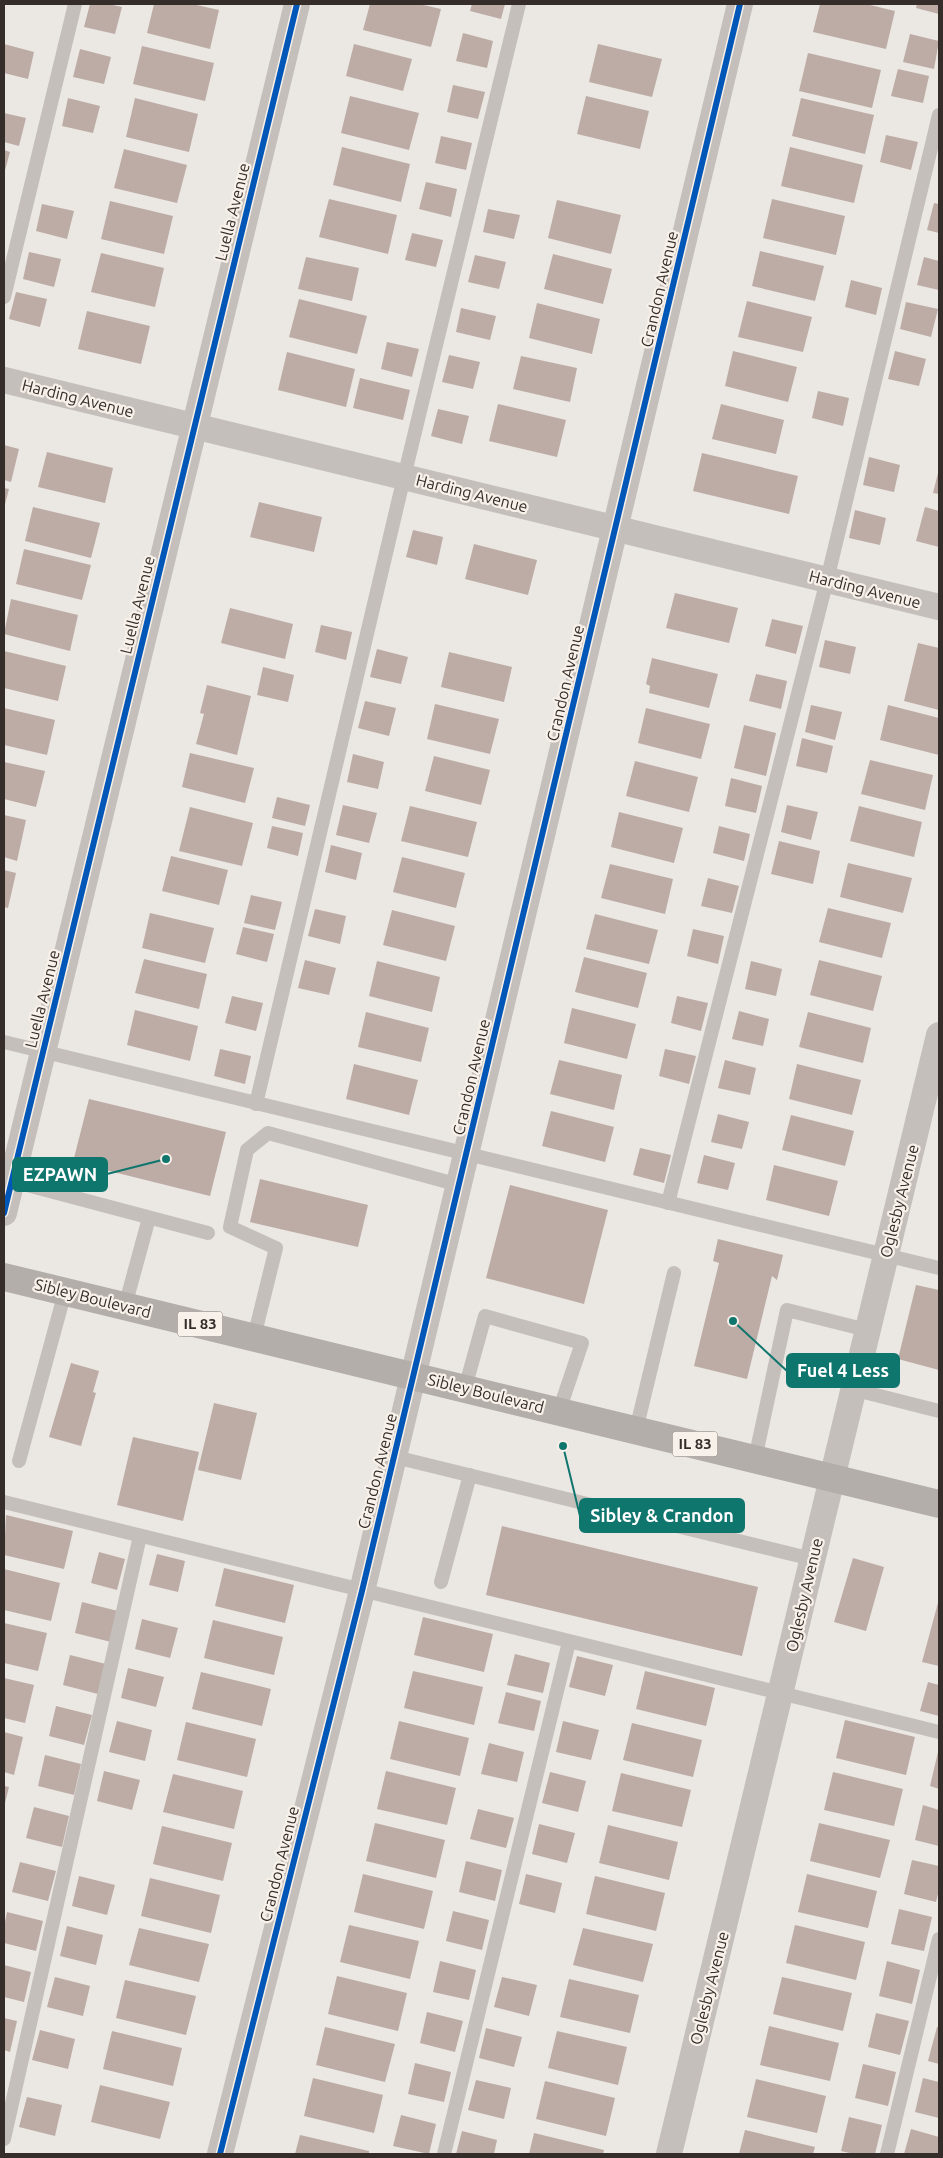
<svg xmlns="http://www.w3.org/2000/svg" width="943" height="2158" viewBox="0 0 943 2158" font-family="Ubuntu,sans-serif">
<style>
.building{fill:#bdaca6}
.lines{fill:none;stroke-linecap:round;stroke-linejoin:round}
.lane{stroke:#c4bfbb;stroke-width:14}
.street{stroke:#c4bfbb;stroke-width:26}
.primary{stroke:#b4aeaa;stroke-width:28}
.cycleway-casing{stroke:#f8f1ea;stroke-width:9}
.cycleway{stroke:#0057b8;stroke-width:6}
.labels{text-anchor:middle;stroke-width:4.5;stroke-linejoin:round;paint-order:stroke}
.shield{fill:#f8f1ea;stroke:#706864;stroke-width:1}
.shield-label{font-size:15px;font-weight:bold;fill:#352d2a}
.street-label{font-size:16px;fill:#352d2a;stroke:#f8f1ea}
.leader{fill:none;stroke:#0f766e;stroke-width:2}
.callout-dot{fill:#0f766e;stroke:#f8f1ea;stroke-width:2}
.callout{fill:#0f766e;stroke:#0f766e;stroke-width:2}
.callout-label{font-size:18px;text-anchor:middle;font-weight:bold;fill:#fff}
</style>
<rect width="100%" height="100%" fill="#ebe7e2"/>
<g class="building">
<polygon points="90,4 108,4 122,7 115,34 84,27"/>
<polygon points="154,4 192,4 219,10 210,49 147,33"/>
<polygon points="370,4 419,4 441,9 431,47 363,30"/>
<polygon points="472,4 505,4 501,19 470,11"/>
<polygon points="820,4 866,4 895,11 886,49 813,32"/>
<polygon points="917,4 939,4 939,14 916,8"/>
<polygon points="463,33 493,41 487,68 456,61"/>
<polygon points="910,34 939,41 934,69 903,62"/>
<polygon points="4,44 34,52 28,79 4,73"/>
<polygon points="354,44 412,59 403,91 346,76"/>
<polygon points="598,44 662,59 652,97 589,82"/>
<polygon points="142,46 214,63 205,101 133,84"/>
<polygon points="80,49 111,57 104,84 73,77"/>
<polygon points="808,53 881,70 872,108 799,91"/>
<polygon points="898,69 929,76 923,103 891,96"/>
<polygon points="453,85 485,92 478,119 447,112"/>
<polygon points="350,96 419,113 409,150 341,133"/>
<polygon points="586,96 649,111 640,149 577,134"/>
<polygon points="68,98 100,106 93,133 62,126"/>
<polygon points="135,98 198,114 189,152 126,137"/>
<polygon points="801,98 874,115 865,154 792,136"/>
<polygon points="4,113 26,118 19,146 4,142"/>
<polygon points="886,135 918,142 911,170 880,162"/>
<polygon points="441,136 472,143 466,170 435,163"/>
<polygon points="342,147 410,164 401,202 333,185"/>
<polygon points="790,147 863,165 854,203 781,186"/>
<polygon points="124,149 187,165 177,203 114,188"/>
<polygon points="4,150 10,152 4,174"/>
<polygon points="426,182 457,189 451,217 419,209"/>
<polygon points="329,199 397,215 388,254 319,237"/>
<polygon points="772,199 845,216 836,255 763,238"/>
<polygon points="557,200 621,215 611,254 548,238"/>
<polygon points="110,201 173,216 164,254 101,239"/>
<polygon points="934,203 939,204 939,233 927,230"/>
<polygon points="42,204 74,211 67,239 36,231"/>
<polygon points="488,209 520,215 514,239 483,232"/>
<polygon points="412,233 443,240 436,267 405,260"/>
<polygon points="760,251 824,266 815,301 752,286"/>
<polygon points="29,252 61,259 54,287 23,279"/>
<polygon points="101,253 164,268 155,307 91,292"/>
<polygon points="553,254 612,269 603,304 544,289"/>
<polygon points="475,255 506,262 499,289 468,282"/>
<polygon points="306,257 359,268 352,301 298,289"/>
<polygon points="924,257 939,261 939,290 917,285"/>
<polygon points="851,280 882,288 876,315 845,307"/>
<polygon points="16,292 47,299 40,327 9,319"/>
<polygon points="299,299 367,316 357,354 289,337"/>
<polygon points="747,301 812,317 803,352 738,337"/>
<polygon points="906,302 938,309 931,337 900,329"/>
<polygon points="537,303 600,319 592,354 529,338"/>
<polygon points="461,308 496,316 490,340 456,332"/>
<polygon points="87,311 150,326 141,364 78,349"/>
<polygon points="387,342 419,349 412,377 381,369"/>
<polygon points="733,351 797,367 788,402 725,386"/>
<polygon points="895,351 926,359 919,386 888,379"/>
<polygon points="287,352 355,369 346,407 278,390"/>
<polygon points="449,355 480,362 473,389 442,382"/>
<polygon points="521,356 577,368 570,402 513,389"/>
<polygon points="360,378 410,390 403,420 353,408"/>
<polygon points="818,391 849,398 843,426 812,418"/>
<polygon points="498,404 566,420 557,457 489,441"/>
<polygon points="721,404 784,420 776,454 712,439"/>
<polygon points="438,409 469,416 462,444 431,436"/>
<polygon points="4,445 19,449 11,482 4,480"/>
<polygon points="47,452 113,468 105,503 38,487"/>
<polygon points="702,453 798,476 789,514 693,491"/>
<polygon points="869,457 900,465 894,492 863,485"/>
<polygon points="939,469 939,494 933,493"/>
<polygon points="4,488 9,489 4,508"/>
<polygon points="259,502 322,517 314,552 250,537"/>
<polygon points="33,507 100,523 91,558 25,541"/>
<polygon points="925,507 939,511 939,547 916,541"/>
<polygon points="855,510 886,518 880,545 849,538"/>
<polygon points="413,530 443,537 437,565 406,557"/>
<polygon points="474,544 537,560 528,595 465,579"/>
<polygon points="24,549 91,565 82,600 16,584"/>
<polygon points="675,593 738,608 729,643 666,628"/>
<polygon points="11,599 78,615 70,651 4,634"/>
<polygon points="230,608 293,624 285,659 221,643"/>
<polygon points="772,619 803,626 796,654 765,646"/>
<polygon points="321,625 352,632 346,660 315,652"/>
<polygon points="825,640 856,647 850,674 819,667"/>
<polygon points="918,643 939,648 939,710 904,701"/>
<polygon points="377,649 408,657 401,684 370,677"/>
<polygon points="4,651 66,666 58,701 4,688"/>
<polygon points="449,652 512,667 504,702 441,687"/>
<polygon points="652,658 718,674 709,708 649,693 650,686 646,684"/>
<polygon points="263,667 294,675 288,702 257,695"/>
<polygon points="756,674 787,681 781,709 749,701"/>
<polygon points="207,685 251,696 237,755 196,744 204,714 200,713"/>
<polygon points="365,701 396,708 389,736 358,728"/>
<polygon points="435,704 499,719 490,754 427,739"/>
<polygon points="811,705 842,712 835,740 805,732"/>
<polygon points="888,705 939,718 939,755 880,740"/>
<polygon points="4,708 55,720 47,755 4,745"/>
<polygon points="646,708 710,724 701,759 638,743"/>
<polygon points="744,725 776,733 766,776 734,768"/>
<polygon points="802,738 833,746 827,773 796,766"/>
<polygon points="190,753 254,768 245,803 182,787"/>
<polygon points="353,754 384,762 378,789 347,782"/>
<polygon points="434,756 490,770 481,805 425,791"/>
<polygon points="870,760 933,775 925,810 861,794"/>
<polygon points="635,761 698,777 689,812 626,796"/>
<polygon points="4,762 45,771 36,807 4,799"/>
<polygon points="731,778 762,786 756,813 725,806"/>
<polygon points="277,797 310,805 305,826 272,818"/>
<polygon points="343,805 377,813 369,843 336,835"/>
<polygon points="787,805 818,812 811,840 781,832"/>
<polygon points="410,806 477,822 468,857 401,841"/>
<polygon points="859,806 922,822 914,857 850,841"/>
<polygon points="190,807 253,823 242,866 179,851"/>
<polygon points="619,812 683,828 674,863 611,847"/>
<polygon points="4,815 26,820 17,861 4,857"/>
<polygon points="272,826 303,833 298,856 267,848"/>
<polygon points="719,826 750,834 744,861 713,853"/>
<polygon points="779,841 820,851 813,884 771,874"/>
<polygon points="331,845 362,853 356,880 325,872"/>
<polygon points="171,856 228,870 219,905 162,891"/>
<polygon points="402,857 465,873 456,908 393,892"/>
<polygon points="848,863 912,878 903,913 840,897"/>
<polygon points="610,864 673,879 665,914 601,898"/>
<polygon points="4,870 16,873 8,908 4,907"/>
<polygon points="708,878 739,886 732,913 701,906"/>
<polygon points="251,895 282,902 275,930 244,923"/>
<polygon points="828,908 891,923 882,958 819,942"/>
<polygon points="315,909 346,916 340,944 308,936"/>
<polygon points="392,910 455,926 446,961 383,945"/>
<polygon points="150,913 214,928 205,963 142,948"/>
<polygon points="595,914 658,930 649,964 586,949"/>
<polygon points="243,927 274,934 267,962 236,954"/>
<polygon points="693,929 724,936 718,964 687,956"/>
<polygon points="584,957 647,973 638,1008 575,992"/>
<polygon points="144,959 207,974 199,1009 135,993"/>
<polygon points="305,960 336,968 329,995 298,988"/>
<polygon points="819,960 882,976 873,1011 810,995"/>
<polygon points="377,961 440,977 432,1012 369,996"/>
<polygon points="751,961 782,969 776,996 745,989"/>
<polygon points="232,996 263,1003 256,1031 225,1023"/>
<polygon points="677,996 708,1003 701,1031 671,1023"/>
<polygon points="572,1008 636,1024 627,1059 564,1043"/>
<polygon points="135,1010 198,1026 190,1061 127,1045"/>
<polygon points="739,1011 769,1019 763,1046 732,1039"/>
<polygon points="366,1012 429,1028 421,1062 358,1047"/>
<polygon points="808,1012 871,1028 863,1063 799,1047"/>
<polygon points="220,1049 251,1056 245,1084 214,1076"/>
<polygon points="665,1049 696,1056 689,1084 659,1076"/>
<polygon points="559,1060 622,1075 614,1110 550,1094"/>
<polygon points="725,1060 756,1068 750,1095 718,1088"/>
<polygon points="354,1064 418,1080 409,1115 346,1099"/>
<polygon points="797,1064 861,1080 852,1115 789,1099"/>
<polygon points="89,1099 226,1132 210,1196 73,1162"/>
<polygon points="551,1111 614,1127 605,1162 542,1146"/>
<polygon points="718,1114 749,1122 742,1149 711,1142"/>
<polygon points="791,1115 854,1131 845,1166 782,1150"/>
<polygon points="640,1148 671,1155 664,1183 633,1175"/>
<polygon points="704,1155 735,1163 728,1190 697,1183"/>
<polygon points="774,1165 838,1181 829,1216 766,1200"/>
<polygon points="260,1179 368,1205 358,1247 250,1222"/>
<polygon points="510,1185 608,1210 584,1304 486,1278"/>
<polygon points="718,1239 783,1255 777,1280 772,1276 747,1379 694,1366 719,1263 713,1261"/>
<polygon points="916,1285 939,1290 939,1370 898,1359"/>
<polygon points="71,1363 99,1371 93,1392 96,1393 81,1446 49,1437"/>
<polygon points="214,1403 257,1413 241,1480 198,1470"/>
<polygon points="133,1437 199,1452 183,1521 117,1505"/>
<polygon points="6,1515 73,1531 64,1569 4,1555"/>
<polygon points="502,1526 758,1587 742,1656 486,1595"/>
<polygon points="99,1552 125,1559 117,1590 91,1583"/>
<polygon points="157,1554 185,1561 178,1592 149,1585"/>
<polygon points="853,1558 884,1567 866,1631 834,1622"/>
<polygon points="224,1568 294,1585 285,1623 215,1606"/>
<polygon points="4,1569 60,1583 51,1621 4,1610"/>
<polygon points="939,1599 939,1666 922,1662"/>
<polygon points="82,1602 118,1611 111,1642 75,1633"/>
<polygon points="423,1617 493,1634 484,1672 414,1655"/>
<polygon points="142,1619 178,1628 170,1658 135,1649"/>
<polygon points="213,1620 283,1637 274,1675 204,1658"/>
<polygon points="4,1623 47,1633 38,1671 4,1663"/>
<polygon points="515,1654 550,1663 543,1693 507,1685"/>
<polygon points="70,1655 106,1664 98,1694 63,1685"/>
<polygon points="577,1656 613,1665 605,1696 569,1687"/>
<polygon points="128,1668 164,1677 156,1707 121,1698"/>
<polygon points="413,1671 483,1687 474,1725 404,1708"/>
<polygon points="645,1671 715,1688 706,1726 636,1709"/>
<polygon points="201,1672 271,1689 262,1726 192,1709"/>
<polygon points="4,1678 34,1685 25,1723 4,1718"/>
<polygon points="928,1682 939,1685 939,1716 920,1711"/>
<polygon points="506,1692 541,1701 534,1731 498,1723"/>
<polygon points="56,1706 92,1715 84,1745 49,1736"/>
<polygon points="845,1720 915,1737 906,1775 836,1758"/>
<polygon points="117,1721 152,1730 145,1761 109,1752"/>
<polygon points="399,1721 469,1738 460,1776 390,1759"/>
<polygon points="563,1721 599,1730 591,1760 556,1752"/>
<polygon points="186,1722 256,1739 247,1777 177,1760"/>
<polygon points="632,1723 702,1740 693,1777 623,1760"/>
<polygon points="4,1732 23,1737 14,1775 4,1772"/>
<polygon points="489,1743 524,1752 517,1782 481,1774"/>
<polygon points="938,1752 939,1753 939,1789 930,1786"/>
<polygon points="45,1755 81,1764 74,1795 38,1786"/>
<polygon points="104,1771 140,1780 132,1810 97,1801"/>
<polygon points="386,1771 456,1788 447,1825 377,1809"/>
<polygon points="550,1772 586,1781 578,1812 542,1803"/>
<polygon points="833,1772 903,1789 894,1826 824,1810"/>
<polygon points="621,1773 691,1790 682,1827 612,1811"/>
<polygon points="173,1774 243,1791 234,1829 163,1812"/>
<polygon points="4,1786 9,1787 4,1807"/>
<polygon points="923,1805 939,1810 939,1846 915,1840"/>
<polygon points="34,1807 69,1816 62,1847 26,1838"/>
<polygon points="478,1809 514,1818 506,1848 470,1839"/>
<polygon points="375,1823 445,1840 436,1878 366,1861"/>
<polygon points="819,1823 890,1840 880,1878 810,1861"/>
<polygon points="539,1824 575,1833 567,1863 532,1854"/>
<polygon points="608,1825 678,1842 669,1880 599,1863"/>
<polygon points="162,1826 232,1843 223,1881 153,1864"/>
<polygon points="912,1860 939,1866 939,1890 936,1902 904,1894"/>
<polygon points="466,1861 502,1870 495,1901 459,1892"/>
<polygon points="20,1862 56,1871 48,1901 12,1892"/>
<polygon points="363,1874 433,1891 424,1929 354,1912"/>
<polygon points="526,1874 562,1883 555,1913 519,1904"/>
<polygon points="807,1874 877,1891 868,1928 798,1912"/>
<polygon points="79,1876 115,1885 107,1915 72,1906"/>
<polygon points="595,1876 665,1893 656,1931 586,1914"/>
<polygon points="150,1878 220,1895 211,1933 141,1916"/>
<polygon points="899,1909 932,1917 924,1951 891,1944"/>
<polygon points="453,1911 489,1920 482,1950 446,1941"/>
<polygon points="7,1912 43,1921 36,1951 4,1943 4,1927"/>
<polygon points="349,1925 419,1941 410,1979 340,1962"/>
<polygon points="795,1925 865,1942 856,1980 786,1963"/>
<polygon points="67,1926 103,1935 96,1965 60,1956"/>
<polygon points="139,1928 209,1944 199,1982 129,1965"/>
<polygon points="583,1928 653,1944 643,1982 573,1965"/>
<polygon points="440,1961 476,1970 469,2000 433,1992"/>
<polygon points="887,1961 920,1970 912,2004 879,1996"/>
<polygon points="4,1965 31,1972 24,2002 4,1997"/>
<polygon points="337,1976 407,1993 398,2031 328,2014"/>
<polygon points="55,1977 90,1986 83,2016 47,2007"/>
<polygon points="502,1977 537,1985 529,2016 494,2007"/>
<polygon points="782,1977 852,1993 843,2031 773,2014"/>
<polygon points="569,1979 639,1995 630,2033 560,2017"/>
<polygon points="125,1980 196,1996 186,2035 116,2018"/>
<polygon points="427,2012 463,2021 455,2052 420,2043"/>
<polygon points="876,2013 909,2021 900,2055 868,2047"/>
<polygon points="4,2018 17,2021 10,2052 4,2050"/>
<polygon points="769,2026 839,2043 830,2081 760,2065"/>
<polygon points="325,2027 395,2044 385,2082 316,2065"/>
<polygon points="937,2027 939,2027 939,2064 928,2061"/>
<polygon points="486,2028 522,2037 514,2067 479,2058"/>
<polygon points="40,2030 75,2039 68,2069 32,2060"/>
<polygon points="112,2031 182,2048 173,2086 103,2069"/>
<polygon points="557,2031 627,2047 618,2085 548,2068"/>
<polygon points="415,2063 451,2072 444,2102 408,2094"/>
<polygon points="863,2064 896,2072 888,2106 855,2098"/>
<polygon points="313,2078 383,2095 374,2133 304,2116"/>
<polygon points="923,2078 939,2082 939,2118 915,2112"/>
<polygon points="756,2079 826,2096 817,2133 747,2117"/>
<polygon points="476,2080 511,2088 504,2119 468,2110"/>
<polygon points="545,2081 615,2098 606,2136 536,2119"/>
<polygon points="100,2085 170,2102 160,2139 91,2122"/>
<polygon points="27,2097 62,2105 55,2136 19,2127"/>
<polygon points="401,2115 436,2124 429,2154 393,2146"/>
<polygon points="849,2117 882,2125 875,2154 854,2154 841,2151"/>
<polygon points="911,2129 939,2137 939,2154 904,2154"/>
<polygon points="745,2130 815,2147 813,2154 739,2154"/>
<polygon points="462,2131 497,2140 494,2154 456,2154"/>
<polygon points="534,2133 604,2150 603,2154 529,2154"/>
<polygon points="300,2135 369,2151 369,2154 295,2154"/>
</g>
<g class="lines">
<g class="lane">
<polyline points="4,297 75,4"/>
<polyline points="4,1042 939,1268"/>
<polyline points="256,1104 404,477 519,4"/>
<polyline points="12,1181 208,1233"/>
<polyline points="668,1203 827,580 939,115"/>
<polyline points="125,1306 149,1218"/>
<polyline points="254,1337 276,1248 230,1227 247,1150 268,1133 459,1185"/>
<polyline points="465,1388 485,1316 582,1343 559,1411"/>
<polyline points="852,1389 939,1411"/>
<polyline points="636,1430 674,1273"/>
<polyline points="395,1457 812,1559"/>
<polyline points="755,1459 787,1310 867,1330"/>
<polyline points="19,1461 65,1292"/>
<polyline points="4,1502 939,1732"/>
<polyline points="441,1582 470,1475"/>
<polyline points="4,2139 140,1536"/>
<polyline points="444,2154 569,1642"/>
<polyline points="887,2154 939,1939"/>
</g>
<g class="street">
<polyline points="4,380 939,607"/>
<polyline points="4,1213 297,4"/>
<polyline points="220,2154 362,1591 740,4"/>
<path d="M669,2154C760,1781 848,1408 939,1035"/>
</g>
<polyline class="primary" points="4,1277 939,1504"/>
<g class="cycleway-casing">
<g id="cycleway">
<polyline points="4,1213 297,4"/>
<polyline points="220,2154 362,1591 740,4"/>
</g>
</g>
<use href="#cycleway" class="cycleway"/>
</g>
<g class="labels">
<g class="shield">
<rect x="177.5" y="1311.5" width="45" height="25" rx="4"/>
<rect x="672.5" y="1431.5" width="45" height="25" rx="4"/>
</g>
<g class="shield-label">
<text x="200" y="1329">IL 83</text>
<text x="695" y="1449">IL 83</text>
</g>
<g class="street-label">
<text transform="translate(232 212) rotate(-76)" y="6">Luella Avenue</text>
<text transform="translate(659 289) rotate(-77)" y="6">Crandon Avenue</text>
<text transform="translate(78 398) rotate(14)" y="6">Harding Avenue</text>
<text transform="translate(472 493) rotate(14)" y="6">Harding Avenue</text>
<text transform="translate(865 589) rotate(14)" y="6">Harding Avenue</text>
<text transform="translate(137 605) rotate(-76)" y="6">Luella Avenue</text>
<text transform="translate(565 683) rotate(-77)" y="6">Crandon Avenue</text>
<text transform="translate(42 999) rotate(-76)" y="6">Luella Avenue</text>
<text transform="translate(471 1077) rotate(-77)" y="6">Crandon Avenue</text>
<text transform="translate(899 1201) rotate(-76)" y="6">Oglesby Avenue</text>
<text transform="translate(93 1298) rotate(14)" y="6">Sibley Boulevard</text>
<text transform="translate(486 1393) rotate(14)" y="6">Sibley Boulevard</text>
<text transform="translate(377 1471) rotate(-76)" y="6">Crandon Avenue</text>
<text transform="translate(804 1595) rotate(-77)" y="6">Oglesby Avenue</text>
<text transform="translate(279 1864) rotate(-76)" y="6">Crandon Avenue</text>
<text transform="translate(709 1988) rotate(-76)" y="6">Oglesby Avenue</text>
</g>
</g>
<path class="leader" d="M166 1159L107 1174M733 1321L787 1371M563 1446L580 1516"/>
<g class="callout-dot">
<circle cx="166" cy="1159" r="5"/>
<circle cx="733" cy="1321" r="5"/>
<circle cx="563" cy="1446" r="5"/>
</g>
<g class="callout">
<rect x="13" y="1158" width="94" height="33" rx="5"/>
<rect x="787" y="1354" width="112" height="33" rx="5"/>
<rect x="580" y="1499" width="164" height="33" rx="5"/>
</g>
<g class="callout-label">
<text x="60" y="1181">EZPAWN</text>
<text x="843" y="1377">Fuel 4 Less</text>
<text x="662" y="1522">Sibley &amp; Crandon</text>
</g>
<rect width="943" height="2158" fill="none" stroke="#352d2a" stroke-width="10"/>
</svg>
